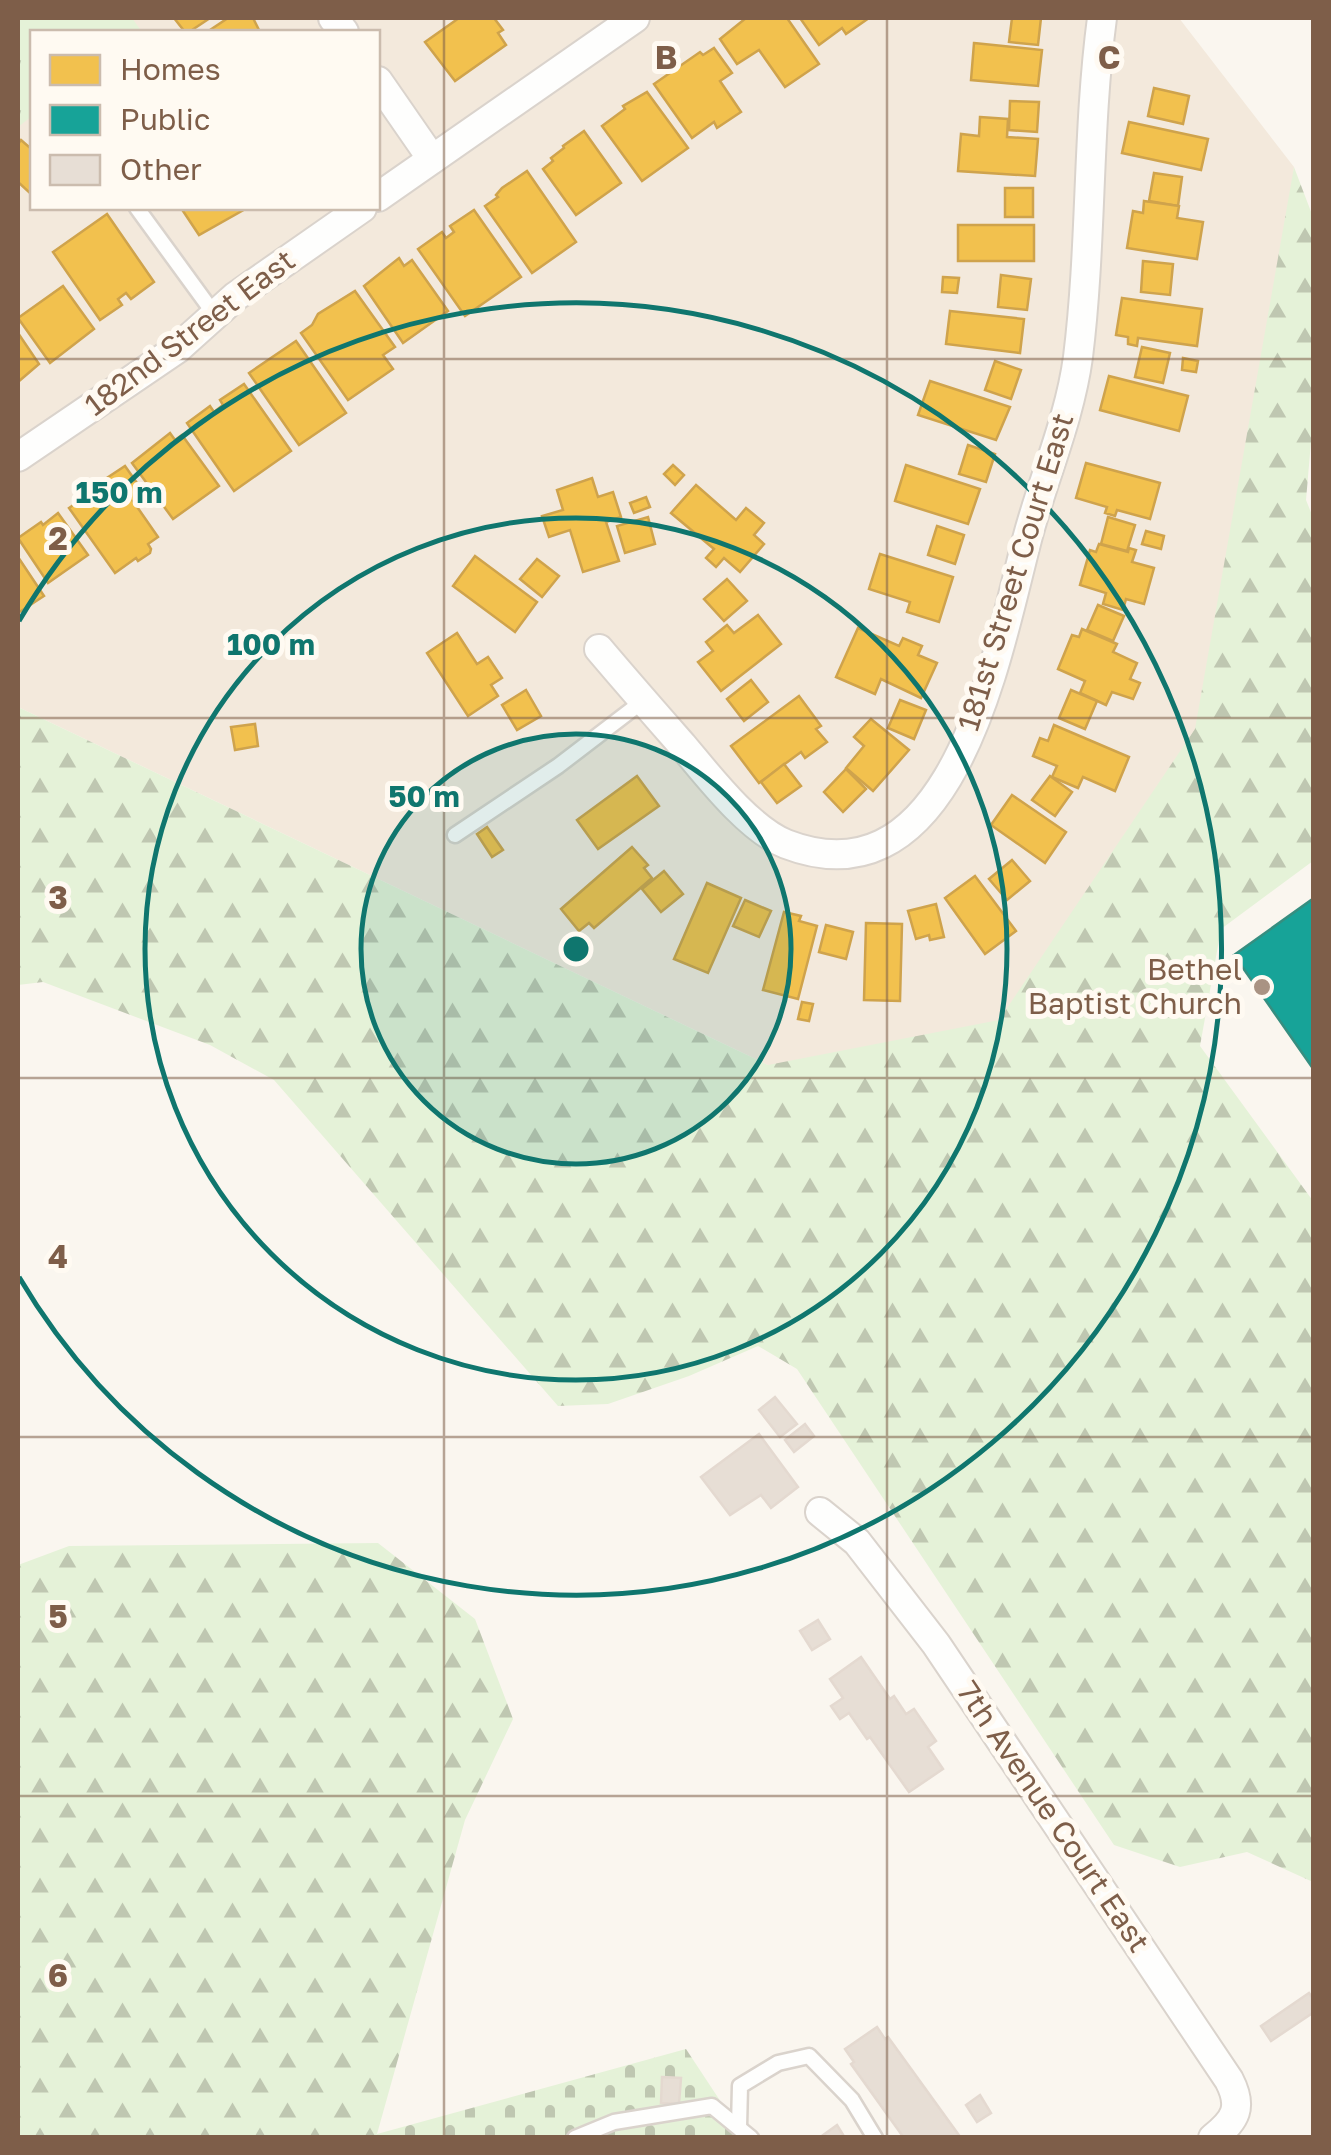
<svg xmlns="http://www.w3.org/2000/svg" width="1331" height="2155" viewBox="0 0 1331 2155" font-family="'Golos Text',sans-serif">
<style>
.residential{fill:#f3e9dc;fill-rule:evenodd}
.forest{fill:url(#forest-firs)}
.cemetery{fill:url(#cemetery-stones)}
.park{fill:url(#park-tufts)}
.homes{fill:#f2c14e;stroke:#cfa34c;stroke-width:2.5}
.public{fill:#17a398;stroke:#368e80;stroke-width:2.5}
.building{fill:#e7ded5;stroke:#e4d9d0;stroke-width:2.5}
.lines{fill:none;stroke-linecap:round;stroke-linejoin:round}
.lane-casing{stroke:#dad3cc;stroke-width:19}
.street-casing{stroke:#dad3cc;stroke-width:32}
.lane{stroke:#fefefd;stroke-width:14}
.street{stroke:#fefefd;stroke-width:28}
.grid{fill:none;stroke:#7e5e49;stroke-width:2.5;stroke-opacity:0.55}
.ring{fill:none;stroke:#0f766e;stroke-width:5}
.poi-dot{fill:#a99383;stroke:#fffaf2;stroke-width:4}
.labels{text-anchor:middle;stroke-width:10;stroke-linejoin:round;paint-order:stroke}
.street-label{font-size:30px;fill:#7e5e49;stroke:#fffaf2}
.poi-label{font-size:30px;fill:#7e5e49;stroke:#fffaf2;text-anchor:end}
.grid-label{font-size:32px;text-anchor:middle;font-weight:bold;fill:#7e5e49;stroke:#fffaf2;stroke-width:10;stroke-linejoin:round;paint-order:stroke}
.centre{fill:#0f766e;stroke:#fffaf2;stroke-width:5}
.ring-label{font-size:30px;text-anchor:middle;font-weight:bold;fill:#0f766e;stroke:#fffaf2;stroke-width:10;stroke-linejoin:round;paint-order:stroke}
</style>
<defs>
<pattern id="forest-firs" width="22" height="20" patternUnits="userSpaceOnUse" patternTransform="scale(2.5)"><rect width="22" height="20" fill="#e5f2d8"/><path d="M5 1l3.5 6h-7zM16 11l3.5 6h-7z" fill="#bfc7b1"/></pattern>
<pattern id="cemetery-stones" width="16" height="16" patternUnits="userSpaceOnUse" patternTransform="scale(2.5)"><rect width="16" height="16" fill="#e5f2d8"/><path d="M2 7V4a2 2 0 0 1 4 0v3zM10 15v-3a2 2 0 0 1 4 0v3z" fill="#bfc7b1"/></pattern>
<pattern id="park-tufts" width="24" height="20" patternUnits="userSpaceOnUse" patternTransform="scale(2.5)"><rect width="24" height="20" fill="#e5f2d8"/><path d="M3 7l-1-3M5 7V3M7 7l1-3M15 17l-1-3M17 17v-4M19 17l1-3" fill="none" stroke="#bfc7b1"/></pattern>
</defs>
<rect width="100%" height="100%" fill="#faf6ef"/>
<path class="residential" d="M18,18H1179L1294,167L1221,929L923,1139L18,707ZM32,32H378V208H32Z"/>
<g class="forest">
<polygon points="1294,167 1313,217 1314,407 1306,500 1314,520 1313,861 1221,929 1200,1046 1313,1201 1313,1882 1247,1852 1180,1867 1114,1845 797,1369 758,1346 689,1376 608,1404 558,1406 274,1080 210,1045 43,982 18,985 18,707 768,1065 999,1020 1195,729"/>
<polygon points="378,1543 475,1619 513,1719 465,1820 377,2134 372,2138 18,2138 18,1565 69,1546"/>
</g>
<polygon class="cemetery" points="686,2049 744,2137 372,2138 377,2134"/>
<polygon class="park" points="18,18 132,18 142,32 32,32 32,116 18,127"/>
<g class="homes">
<polygon points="174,18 210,18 189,32 185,32"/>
<polygon points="228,18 253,18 260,32 207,32"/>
<polygon points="459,18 494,18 503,30 498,33 506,45 455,81 425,42"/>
<polygon points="746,18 787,18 819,64 785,87 759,50 737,64 720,39"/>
<polygon points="800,18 869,18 846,34 842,28 819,45"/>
<polygon points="1012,18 1041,18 1038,45 1009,42"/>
<polygon points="974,43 1042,50 1038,86 971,80"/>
<polygon points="714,48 732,73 720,81 741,112 717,128 714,122 692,138 654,84 700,52 703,55"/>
<polygon points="1154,88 1189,96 1183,124 1148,116"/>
<polygon points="647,92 688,148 642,181 602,126 625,109 623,106"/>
<polygon points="1010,101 1039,102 1037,132 1009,130"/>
<polygon points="980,117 1008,119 1007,137 1038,139 1035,176 958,171 961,134 979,136"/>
<polygon points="1129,122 1208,139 1201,170 1122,153"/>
<polygon points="584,131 621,183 576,215 543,169 553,161 551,158 564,148 563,146"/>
<polygon points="21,140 29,147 32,143 32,195 18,182 18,144"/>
<polygon points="527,171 576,242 532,273 485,206 498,197 496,195 502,188"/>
<polygon points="1154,173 1182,177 1178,206 1149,201"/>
<rect x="1005" y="188" width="28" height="29"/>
<polygon points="1144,201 1179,206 1177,218 1203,222 1197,259 1127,248 1133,211 1143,213"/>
<polygon points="181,208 247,208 199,235"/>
<polygon points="474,210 521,277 465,316 418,249 442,232 446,238 454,232 450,226"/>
<polygon points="107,214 154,282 131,299 126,293 118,299 122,305 100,320 53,252"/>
<rect x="958" y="225" width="76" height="36"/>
<polygon points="399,258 404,266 412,260 448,311 403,343 364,286"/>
<polygon points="1143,261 1173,264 1170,295 1141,292"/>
<polygon points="1001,275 1031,279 1027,310 998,307"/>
<polygon points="943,277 959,278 957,293 942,292"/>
<polygon points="63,286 94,329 50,363 18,318"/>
<polygon points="355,291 395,347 383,355 393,369 348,400 301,333 312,325 318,314"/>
<polygon points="1122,298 1202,309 1197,346 1138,338 1137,346 1128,344 1128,337 1116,335"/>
<polygon points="950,311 1024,319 1020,353 946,344"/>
<polygon points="18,333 39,364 18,382"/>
<polygon points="296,341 346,413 299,445 249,373"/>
<polygon points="1142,347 1170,353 1163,383 1135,377"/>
<polygon points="1183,358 1198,361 1196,372 1182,370"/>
<polygon points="995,361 1021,370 1011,399 985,390"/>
<polygon points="1109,376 1188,396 1179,431 1100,410"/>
<polygon points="930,381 1010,407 996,440 918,415"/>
<polygon points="244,384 291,451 234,491 187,423 210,406 214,412 223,405 220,400"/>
<polygon points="170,433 175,440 182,435 219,486 173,519 132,463"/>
<polygon points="968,445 995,454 986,482 959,474"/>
<polygon points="1086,463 1160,483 1150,519 1117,510 1115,516 1105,513 1107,507 1076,498"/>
<polygon points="673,465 684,475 675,485 664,474"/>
<polygon points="906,465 980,489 968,524 895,501"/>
<polygon points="125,466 144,493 133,501 158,537 148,544 151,549 150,553 138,561 136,558 115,573 69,508 89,494 87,491"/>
<polygon points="592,478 598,497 613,492 621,517 606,522 619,561 583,572 570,530 549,537 542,516 563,510 557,490"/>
<polygon points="696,485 736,520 746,508 764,523 754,535 764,544 740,572 724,558 716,567 706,558 714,549 671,513"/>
<polygon points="646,497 650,507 634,513 630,503"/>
<polygon points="58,513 88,555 48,583 18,538 41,522 43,525"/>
<polygon points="648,517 655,544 625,553 617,526"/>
<polygon points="1108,517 1135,525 1127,551 1101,544"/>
<polygon points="937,526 964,535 955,564 928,555"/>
<polygon points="1146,531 1164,536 1161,549 1142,544"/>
<polygon points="1099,544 1128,552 1129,548 1136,550 1132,562 1154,568 1144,604 1126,599 1123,610 1103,604 1106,593 1080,585 1090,550 1096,552"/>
<polygon points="880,554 953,577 939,622 907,612 910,602 869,589"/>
<polygon points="475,556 537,602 515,632 453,586"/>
<polygon points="18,557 44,596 18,613"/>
<polygon points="537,559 559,576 542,597 520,579"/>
<polygon points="727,579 747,601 724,621 704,599"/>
<polygon points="1098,605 1124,616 1113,641 1087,630"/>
<polygon points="758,615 781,644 721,691 698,662 713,651 706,642 727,625 734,633"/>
<polygon points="858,628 899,646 903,638 922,646 918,655 937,663 921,698 881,679 875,694 836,677"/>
<polygon points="1082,629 1117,644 1113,652 1137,663 1130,679 1140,683 1133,699 1112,692 1106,705 1080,693 1085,681 1058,669 1072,635 1079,637"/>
<polygon points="457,633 477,664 488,657 502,678 491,685 498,696 468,716 427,653"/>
<polygon points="751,680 768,702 744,721 727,699"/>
<polygon points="526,690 541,716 517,730 502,705"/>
<polygon points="1071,690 1097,701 1085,729 1059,718"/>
<polygon points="799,696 821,726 816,729 827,742 805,758 801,752 759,783 731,746"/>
<polygon points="900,700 926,710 914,739 888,728"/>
<polygon points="871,719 909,750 873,791 846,768 864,746 854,737"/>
<polygon points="255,724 258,746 235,750 231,727"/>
<polygon points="1054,725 1129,757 1115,791 1083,777 1078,788 1052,777 1057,766 1033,756 1040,738 1048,741"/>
<polygon points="784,764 801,786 777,803 761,782"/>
<polygon points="846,769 866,789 843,812 824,792"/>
<polygon points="637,776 659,806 598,849 577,820"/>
<polygon points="1050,776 1072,792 1055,816 1032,800"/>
<polygon points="1012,795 1066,832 1045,863 991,825"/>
<polygon points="487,827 503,850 492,857 477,834"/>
<polygon points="632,847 648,865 644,868 652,878 594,928 589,923 579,931 561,909"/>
<polygon points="1012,860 1030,881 1007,900 989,879"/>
<polygon points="664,871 683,894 661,912 642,889"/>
<polygon points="975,876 1016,931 985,954 945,898"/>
<polygon points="707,883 741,898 708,973 674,959"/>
<polygon points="745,900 771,911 759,937 733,926"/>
<polygon points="936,904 944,937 930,940 929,935 916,939 908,911"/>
<polygon points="784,912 801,916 799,921 817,926 798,999 763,990"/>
<polygon points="866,923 902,924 900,1001 864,1000"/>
<polygon points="826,925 853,932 846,959 819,952"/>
<polygon points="802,1002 813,1004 809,1021 798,1019"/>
</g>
<polygon class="public" points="1314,898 1314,1070 1234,955"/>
<g class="building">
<polygon points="775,1397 797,1424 780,1437 759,1410"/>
<polygon points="805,1424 814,1436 794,1452 785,1440"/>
<polygon points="759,1434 798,1487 771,1508 761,1495 730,1515 701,1477"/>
<polygon points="818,1620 830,1639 812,1650 800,1631"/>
<polygon points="861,1657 890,1699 894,1696 906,1714 914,1709 936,1741 928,1747 943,1769 909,1792 870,1737 867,1739 849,1713 840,1719 831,1706 843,1698 830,1679"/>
<polygon points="1309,1993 1314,2000 1314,2012 1271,2041 1261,2026"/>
<polygon points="877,2027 885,2039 888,2037 961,2138 904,2138 851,2064 854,2062 845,2049"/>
<polygon points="662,2077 681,2078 679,2104 661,2103"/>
<polygon points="980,2095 991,2113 977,2122 966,2105"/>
<polygon points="837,2125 845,2138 819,2138"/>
</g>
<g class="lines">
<g class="lane-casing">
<g id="lane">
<polyline points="137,208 215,315"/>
<polyline points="455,835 558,766 643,701"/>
<polyline points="739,2127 740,2086 778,2063 809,2056 852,2100 875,2138"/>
<polyline points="575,2138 614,2122 712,2106 751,2138"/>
</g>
</g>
<g class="street-casing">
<g id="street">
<polyline points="333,18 344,32"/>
<polyline points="378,81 432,159"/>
<polyline points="378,197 635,18"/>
<polyline points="18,457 177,349 236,296 362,208"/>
<path d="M599,649C626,681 655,714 683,746C709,777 749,829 786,844C957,910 999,642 1029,532C1045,474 1070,417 1078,357C1092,245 1087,130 1102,18"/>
<path d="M820,1512L857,1542L936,1644L1229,2080C1243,2107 1236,2120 1213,2138"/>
</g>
</g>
<use href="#lane" class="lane"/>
<use href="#street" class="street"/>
</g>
<path class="grid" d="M444,18V2138M887,18V2138M18,359H1314M18,718H1314M18,1078H1314M18,1437H1314M18,1796H1314"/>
<circle cx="576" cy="949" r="215" fill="#0f766e" fill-opacity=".12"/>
<g class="ring">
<circle cx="576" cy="949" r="215"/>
<circle cx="576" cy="949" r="431"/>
<path d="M19 621A646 646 0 1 1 19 1277"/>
</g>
<circle class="poi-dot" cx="1262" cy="987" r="10"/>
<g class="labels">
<g class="street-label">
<text transform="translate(190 333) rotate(-37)" y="10">182nd Street East</text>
<text transform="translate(1016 572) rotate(-73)" y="10">181st Street Court East</text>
<text transform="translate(1053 1817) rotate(56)" y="10">7th Avenue Court East</text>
</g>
<g class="poi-label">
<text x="1242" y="980">Bethel<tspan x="1242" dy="34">Baptist Church</tspan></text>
</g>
</g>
<g class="grid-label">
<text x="666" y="69">B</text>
<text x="1109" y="69">C</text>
<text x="58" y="550">2</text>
<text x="58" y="909">3</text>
<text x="58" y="1268">4</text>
<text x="58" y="1628">5</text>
<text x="58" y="1987">6</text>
</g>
<circle cx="576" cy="949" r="15" class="centre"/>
<g class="ring-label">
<text x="119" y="503">150 m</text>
<text x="271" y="655">100 m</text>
<text x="424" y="807">50 m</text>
</g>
<rect width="1331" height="2155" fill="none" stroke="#7e5e49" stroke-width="40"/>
<rect x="30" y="30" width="350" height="180" fill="#fffaf2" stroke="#cbbcae" stroke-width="2.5"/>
<rect x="50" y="55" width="50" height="30" fill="#f2c14e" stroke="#cbbcae" stroke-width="2.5"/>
<text x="120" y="80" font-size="30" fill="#7e5e49">Homes</text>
<rect x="50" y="105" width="50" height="30" fill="#17a398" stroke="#cbbcae" stroke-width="2.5"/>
<text x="120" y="130" font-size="30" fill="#7e5e49">Public</text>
<rect x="50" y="155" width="50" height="30" fill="#e7ded5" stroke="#cbbcae" stroke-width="2.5"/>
<text x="120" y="180" font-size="30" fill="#7e5e49">Other</text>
</svg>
